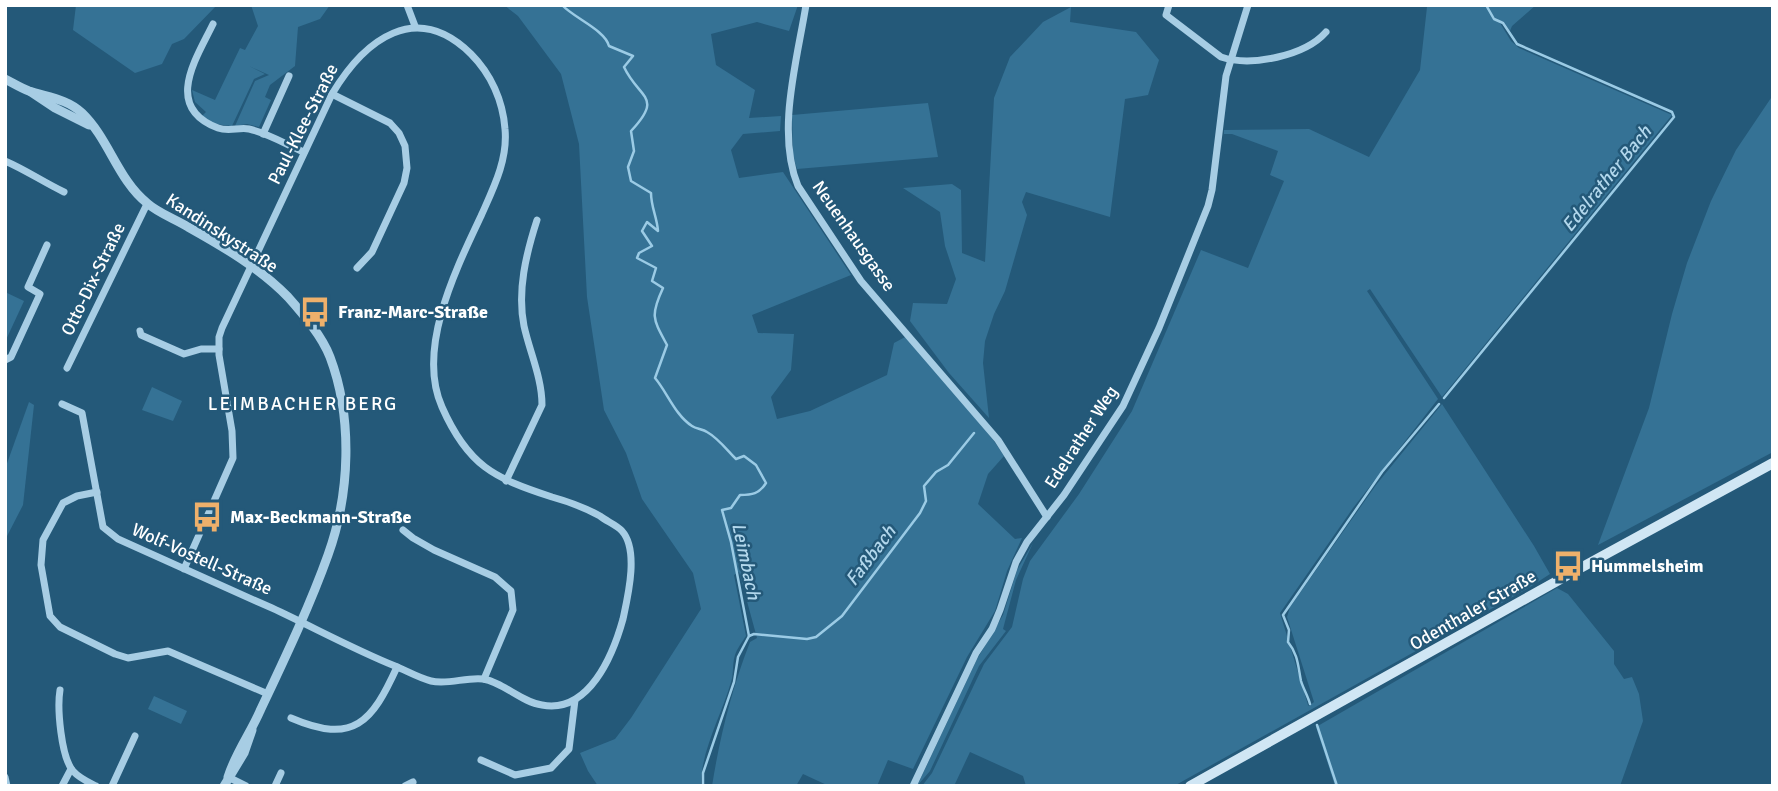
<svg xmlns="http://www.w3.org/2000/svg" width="1778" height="791" viewBox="0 0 1778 791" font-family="Signika,sans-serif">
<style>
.green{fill:#357295}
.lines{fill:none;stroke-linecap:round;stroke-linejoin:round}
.stream{stroke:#9bcbe5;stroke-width:2.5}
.minor{stroke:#a7cde4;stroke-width:7}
.tertiary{stroke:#a7cde4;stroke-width:9}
.secondary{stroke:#d0e6f4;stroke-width:10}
.labels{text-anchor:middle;stroke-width:5;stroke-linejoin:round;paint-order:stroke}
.street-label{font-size:18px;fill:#fff;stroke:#245979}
.poi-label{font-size:18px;font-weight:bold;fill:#fff;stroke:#245979;text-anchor:start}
.water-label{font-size:19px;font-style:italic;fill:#b2d7ec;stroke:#245979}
.neighbourhood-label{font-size:19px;letter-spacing:2px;fill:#fff;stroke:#245979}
</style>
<rect width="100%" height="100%" fill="#245979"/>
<g class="green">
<polygon points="76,5 217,5 184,39 172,44 162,64 135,73 73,30"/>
<polygon points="251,5 330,5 320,19 298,27 295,66 270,85 265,97 271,100 259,127 247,124 235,126 255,81 269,75 249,66 265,74 254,79 232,126 214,124 202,116 206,112 195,102 192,90 215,100 240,48 245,50 258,26"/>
<path d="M504,5H798L789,31L757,22L711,34L716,65L755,90L749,118L781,116L780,131L743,134L731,150L739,178L783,172L851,275L752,315L758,333L794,334L791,370L771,397L777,419L810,411L887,375L894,343L907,336L994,441L1004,456L988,474L978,504L1015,539L1022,538L1007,571L995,611L967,657L913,769L888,760L877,786H829L803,774L796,786H712C720,736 732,688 750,642L757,638L739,572L734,575L746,636C742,642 737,649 735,655C732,664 734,674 731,682C722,714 700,753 701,786H598L588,771L580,753L615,739L631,718L701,609L693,573L642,499L626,453L604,410L587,297L579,144L561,74L518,16Z"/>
<polygon points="1424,5 1536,5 1512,26 1510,31 1503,21 1500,23 1511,41 1519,48 1672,115 1442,397 1370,289 1367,291 1438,399 1353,508 1280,613 1308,705 1309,706 1314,702 1287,617 1290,607 1376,485 1442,404 1534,546 1550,574 1527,589 1174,786 1026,786 1023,776 970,752 954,786 922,786 932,773 984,664 1012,627 1023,579 1030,561 1079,494 1132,411 1201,250 1248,268 1284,181 1270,175 1278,151 1232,134 1224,134 1224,130 1309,129 1369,157 1420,70 1427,7"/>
<polygon points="1071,7 1070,22 1136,32 1159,60 1148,95 1125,99 1110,217 1026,192 1022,202 1027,215 1005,291 994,314 985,341 983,363 989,418 949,373 910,321 913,303 947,304 956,279 945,246 940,212 903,188 952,184 961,190 962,253 985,262 994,98 1010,57 1043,22"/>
<polygon points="1773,95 1773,452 1598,545 1649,408 1672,314 1687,263 1711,201 1736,150"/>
<polygon points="928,103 938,157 797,169 793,156 792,115"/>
<polygon points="5,292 24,301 5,342"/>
<polygon points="152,387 182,401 173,421 142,410"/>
<polygon points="29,402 34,405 23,505 5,540 5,469"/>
<polygon points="1033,543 1016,580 1003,629 1006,631 979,666 930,771 917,786 976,661 1003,615 1017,570"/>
<polygon points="1557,588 1568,594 1614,651 1614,664 1624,679 1632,677 1639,694 1643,721 1620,786 1335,786 1316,727"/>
<polygon points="154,696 187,711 181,724 148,709"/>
</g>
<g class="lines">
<g class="stream">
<path d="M562,5C574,18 605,30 609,46L633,56L624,67C639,99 664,96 631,131L634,151L628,167L631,181L651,193C651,207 657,217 658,231L647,222L642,231L652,246L639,253L637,258L656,268L652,281L663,288C650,316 653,319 667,345L655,378C667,392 675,415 692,426C696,429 703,429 707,432C718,438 727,450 736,459L744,456L756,465L766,483C759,494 752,495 740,495L731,508L722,510L731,542L749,636L738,657L734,682L703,773V786"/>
<polyline points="1444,398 1674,117 1672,112 1517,44 1503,23 1494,19 1486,5"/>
<polyline points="749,636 754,634 807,639 816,637 842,616 920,513 926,501 924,486 936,472 948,465 974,433"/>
<path d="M1310,704C1308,696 1303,688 1301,681C1298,666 1298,654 1288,642L1289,630L1283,615L1382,472L1439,404"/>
<polyline points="1317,725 1337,786"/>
</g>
<g class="minor">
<polyline points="407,5 415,26"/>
<path d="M806,5C797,61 776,132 798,186L861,281L998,440L1047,517"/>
<path d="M1169,5L1166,15L1221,57C1251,67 1305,56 1326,32"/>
<path d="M213,24C196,59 163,107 218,128C229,132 239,127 249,129C268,133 287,145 304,152"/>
<polyline points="332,94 390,123 399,133 405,146 407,168 404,183 372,252 357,268"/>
<polyline points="263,134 289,76"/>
<path d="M5,161C26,170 43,182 64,192"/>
<polyline points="140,331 141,335 184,354 201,349 219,349"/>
<polyline points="5,360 11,357 40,294 28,287 47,245"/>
<polyline points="67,368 147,204"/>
<path d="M62,404L82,413L103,527L118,539L256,601L272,608C313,627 353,649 395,666C407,671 419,678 431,681C448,685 466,677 483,679C503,682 521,702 542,705C589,714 613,655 623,619C628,596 639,550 622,531C617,525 606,521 600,516C584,507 570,502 552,497C494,478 468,466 442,407C416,349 456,269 481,216C493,189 508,160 505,129C503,101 491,74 471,54C416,0 365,39 332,94L222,328L219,337V355L232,431L233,458L184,569"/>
<path d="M506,481L542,405C542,378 530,353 524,326C517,291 526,254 537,220"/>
<polyline points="97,492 77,496 63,503 43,540 41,565 50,616 60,627 115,654 128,658 168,651 268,694"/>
<polyline points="403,530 413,538 434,550 495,577 511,591 513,610 484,679"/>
<path d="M60,690C57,708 61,757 73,771C79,778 88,782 96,786"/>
<path d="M291,718C354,745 372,722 397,667"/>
<polyline points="481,760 515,775 551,768 569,749 575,700"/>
<polyline points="5,777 7,786"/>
<polyline points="228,777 246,786"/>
<polyline points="62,786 71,769"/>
<polyline points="112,786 135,736"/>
<polyline points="275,786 281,773"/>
<polyline points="405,786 413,782"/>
<polyline points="913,786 976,653 992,629 1000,610 1016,562 1027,542 1064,495 1123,406 1159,328 1208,206 1212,190 1226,76 1248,5"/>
</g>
<g class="tertiary">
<path d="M5,79C13,83 21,88 29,91C47,97 68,99 82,113C109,139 118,180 147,203C158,213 175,219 188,227C222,246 260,268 288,297C303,314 322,336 330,357C353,418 350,494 328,555C309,608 284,660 260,711C250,734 236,752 228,777"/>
<polyline points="31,92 55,108 89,125"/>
<polyline points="224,786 244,753 252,730"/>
</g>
<polyline class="secondary" points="1190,786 1575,571 1773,463"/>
</g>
<defs>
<g id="bus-bare" transform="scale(2.415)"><path d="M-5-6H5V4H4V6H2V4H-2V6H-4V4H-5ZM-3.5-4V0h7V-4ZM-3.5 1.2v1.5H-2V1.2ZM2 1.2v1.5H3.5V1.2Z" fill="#eeb06b" stroke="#245979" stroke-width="2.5" paint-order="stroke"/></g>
</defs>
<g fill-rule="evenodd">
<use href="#bus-bare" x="315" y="312"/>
<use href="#bus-bare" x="207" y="517"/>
<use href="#bus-bare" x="1568" y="566"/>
</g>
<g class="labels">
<g class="street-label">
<text transform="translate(303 124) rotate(-63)" y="6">Paul-Klee-Straße</text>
<text transform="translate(222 233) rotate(33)" y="6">Kandinskystraße</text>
<text transform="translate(854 236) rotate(55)" y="6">Neuenhausgasse</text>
<text transform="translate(93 279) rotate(-64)" y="6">Otto-Dix-Straße</text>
<text transform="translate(1081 437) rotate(-57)" y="6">Edelrather Weg</text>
<text transform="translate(202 559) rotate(24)" y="6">Wolf-Vostell-Straße</text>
<text transform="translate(1473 610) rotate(-30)" y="6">Odenthaler Straße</text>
</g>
<g class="poi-label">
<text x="338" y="318">Franz-Marc-Straße</text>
<text x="230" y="523">Max-Beckmann-Straße</text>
<text x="1591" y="572">Hummelsheim</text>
</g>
<g class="water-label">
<text transform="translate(1606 178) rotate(-51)" y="7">Edelrather Bach</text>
<text transform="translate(870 555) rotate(-53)" y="7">Faßbach</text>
<text transform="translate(747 561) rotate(78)" y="7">Leimbach</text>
</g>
<g class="neighbourhood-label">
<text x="303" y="410">LEIMBACHER BERG</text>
</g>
</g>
<rect width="1778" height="791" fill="none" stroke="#ffffff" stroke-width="14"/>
</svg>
